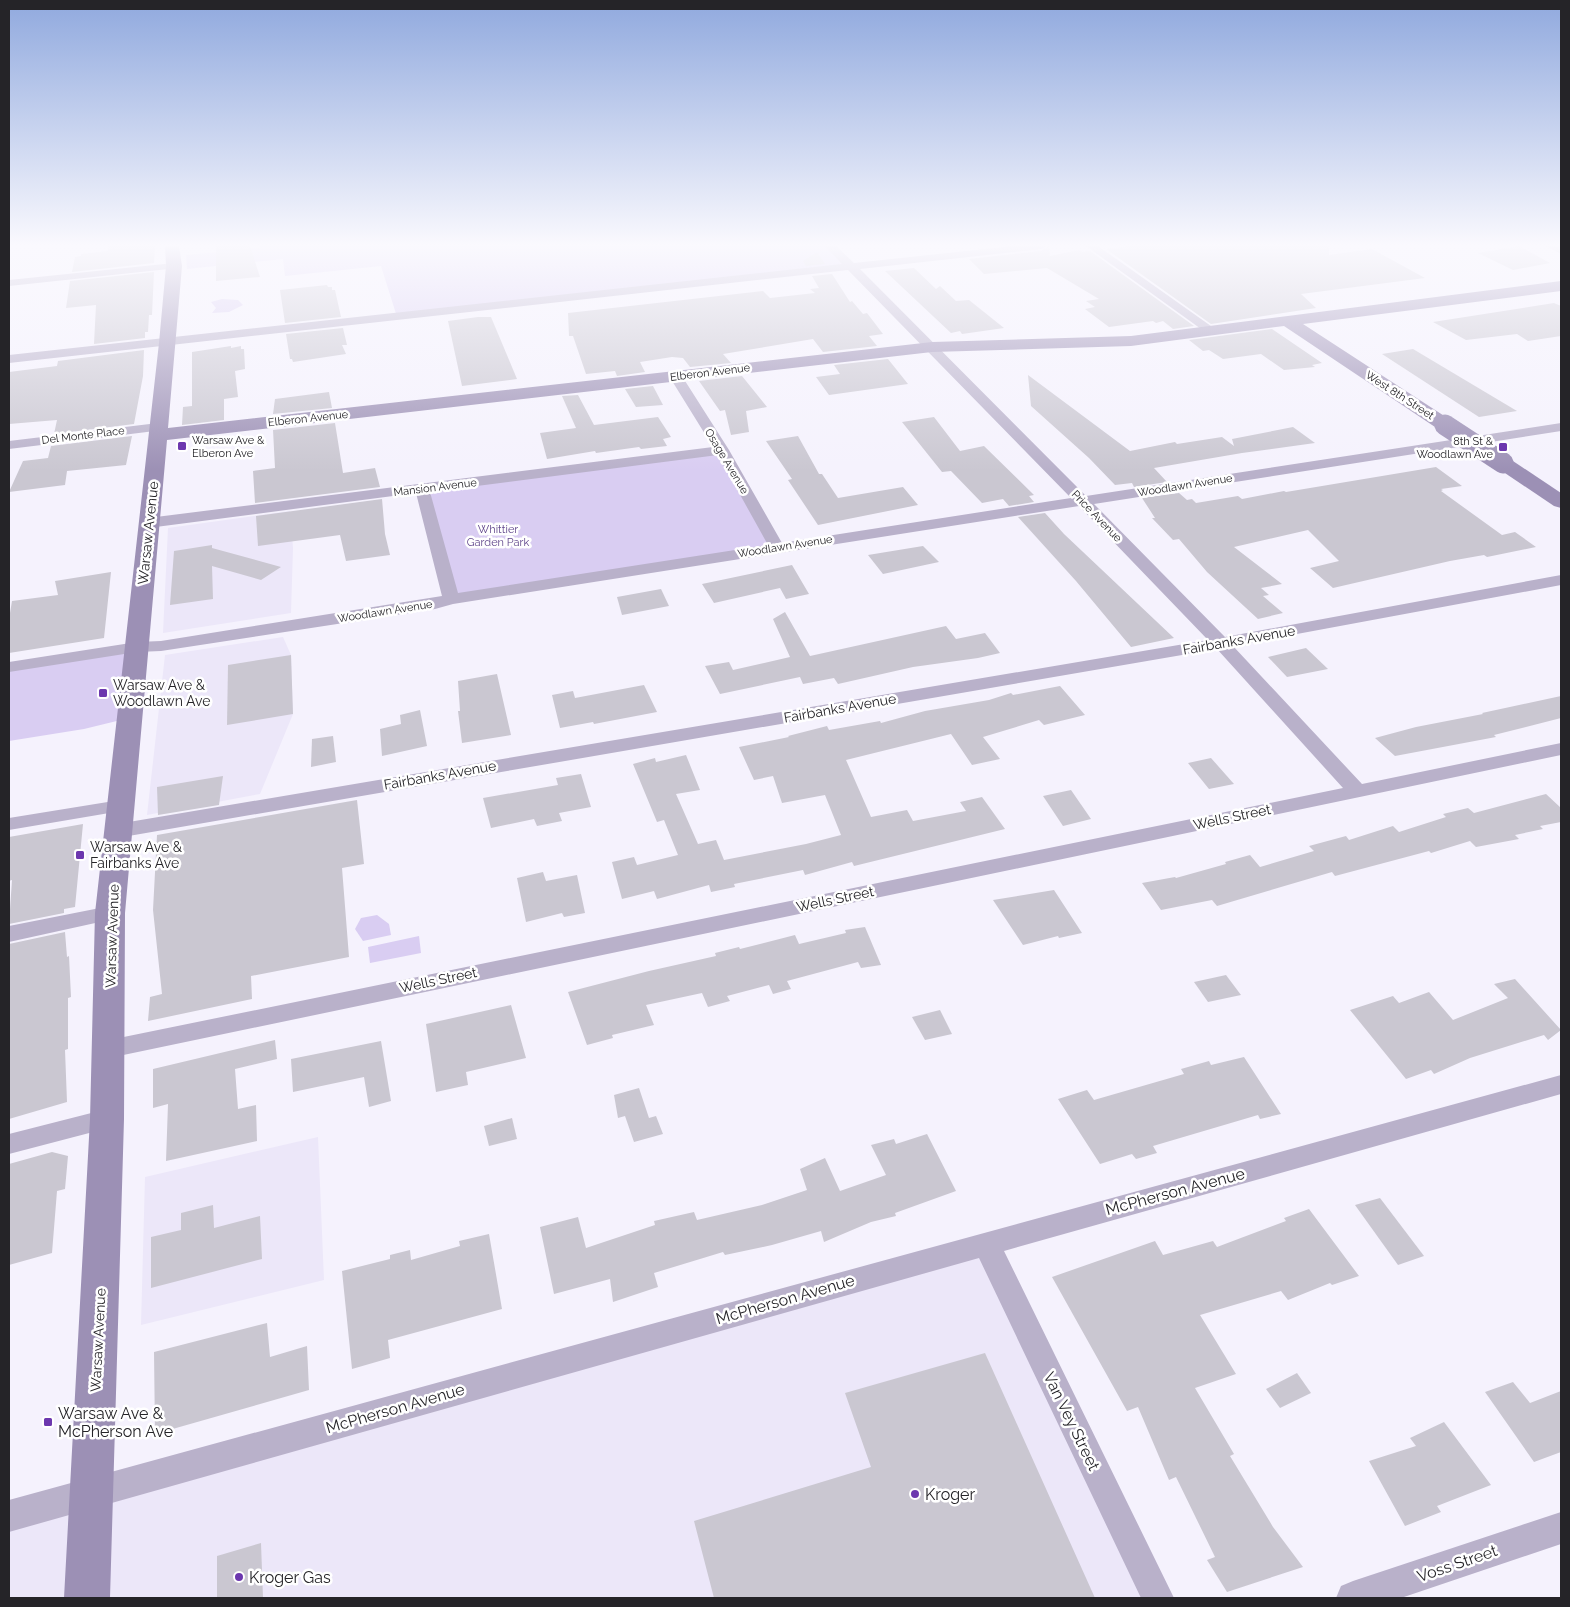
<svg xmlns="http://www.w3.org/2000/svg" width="1570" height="1607" viewBox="0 0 1570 1607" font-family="Raleway,sans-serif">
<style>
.built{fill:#ece7f9}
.green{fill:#d9cdf2}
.building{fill:#cac7d1}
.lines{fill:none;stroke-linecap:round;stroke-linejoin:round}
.street{fill:#b9b1ca;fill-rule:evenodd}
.secondary{fill:#9c90b5;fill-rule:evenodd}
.secondary-bridge{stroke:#9c90b5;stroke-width:21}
.poi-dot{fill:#6c37ae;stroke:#fff;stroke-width:2}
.labels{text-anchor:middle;stroke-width:5;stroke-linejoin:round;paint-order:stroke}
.far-street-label{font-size:11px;fill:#252428;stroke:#fff}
.far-poi-label{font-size:11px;fill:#252428;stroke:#fff;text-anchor:start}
.far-park-label{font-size:11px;fill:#60468b;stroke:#fff}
.street-label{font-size:14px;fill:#252428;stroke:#fff}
.poi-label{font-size:14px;fill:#252428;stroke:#fff;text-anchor:start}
.near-street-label{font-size:16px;fill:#252428;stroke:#fff}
.near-poi-label{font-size:16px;fill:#252428;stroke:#fff;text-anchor:start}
</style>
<rect width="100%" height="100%" fill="#f5f2fd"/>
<g class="built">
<polygon points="290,511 293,548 291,613 163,633 168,528"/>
<polygon points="283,637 291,655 293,714 260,794 147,815 165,655"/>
<polygon points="318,1137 324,1280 141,1325 145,1177"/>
<polygon points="986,1243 1158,1598 9,1598 9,1516"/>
</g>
<g class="green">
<polygon points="260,246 830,246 851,267 397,317 381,266 285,276 283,259 187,269 186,255 260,248"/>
<polygon points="222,299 238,300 243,305 229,312 212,313 216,308 211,302"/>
<polygon points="722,450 777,548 451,599 422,489"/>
<polygon points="137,647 129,718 84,729 9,741 9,667"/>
<polygon points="377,915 389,924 391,935 363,941 355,929 361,918"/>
<polygon points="419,936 421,953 370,963 368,947"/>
</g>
<g class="building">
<polygon points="108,246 155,246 154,263 72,272 75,257 81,256 81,254 108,251"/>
<polygon points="216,246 250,246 260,277 216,281"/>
<polygon points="1048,246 1049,246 1050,256 1079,250 1082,252 1090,251 1194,326 1173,329 1163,321 1156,323 1153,321 1109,327 1085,309 1095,307 1086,301 1099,299 1047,268 984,274 969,259 1041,251"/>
<polygon points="1131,246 1329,246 1329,255 1372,249 1425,278 1301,294 1316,308 1211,324 1106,249"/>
<polygon points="1519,246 1550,263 1513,270 1478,253"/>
<polygon points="817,252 825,264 806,266 803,261"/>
<polygon points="914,268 936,289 940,286 956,301 969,300 1004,328 962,334 960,331 951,333 885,271"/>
<polygon points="154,272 152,315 149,315 148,332 145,332 145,338 94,344 96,305 66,308 70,281"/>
<polygon points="832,274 850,302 852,301 863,314 867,313 883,334 869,336 877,346 823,352 813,339 723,354 731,363 690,367 683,358 672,357 640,362 645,372 617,376 615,371 586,374 573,336 569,336 568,313 763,291 770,298 815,293 810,289 819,288 812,276"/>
<polygon points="327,285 328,287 332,287 332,290 335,290 341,317 285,323 280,290"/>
<polygon points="1554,303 1561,306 1561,336 1528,341 1517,334 1466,340 1433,322"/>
<polygon points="478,317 491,317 517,379 462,386 448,321"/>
<polygon points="343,328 347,345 342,345 346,354 293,362 292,359 290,359 286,334"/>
<polygon points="1272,329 1322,363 1312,365 1315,367 1284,370 1261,354 1223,359 1209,350 1203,351 1189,340"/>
<polygon points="231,346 231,348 241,346 241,349 244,349 245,369 235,371 238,397 224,399 224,420 182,425 183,407 192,406 192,352"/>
<polygon points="1413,349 1517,411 1479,417 1382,354"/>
<polygon points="144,350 143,376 134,424 54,434 57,420 9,424 9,372 57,366 58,361"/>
<polygon points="888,359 908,384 829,395 816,377 840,374 834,365"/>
<polygon points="1028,375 1130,451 1175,442 1177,444 1222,437 1234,446 1232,439 1293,427 1315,443 1242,453 1154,468 1167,482 1134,487 1132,483 1115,485 1089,458 1031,406"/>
<polygon points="742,376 767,407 746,411 749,432 731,435 725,410 720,411 699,381"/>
<polygon points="653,386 663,405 636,407 625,389"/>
<polygon points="329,392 332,408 273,414 275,399"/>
<polygon points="578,395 594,425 658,417 671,437 663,439 667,446 641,449 639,447 596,453 595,451 547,459 540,433 576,428 562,396"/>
<polygon points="934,417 960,451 984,446 1034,495 1029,496 1034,502 1009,506 1003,499 982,503 951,471 942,472 902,422"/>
<polygon points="335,423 343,473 375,468 380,487 255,503 253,471 275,468 273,430"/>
<polygon points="132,436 126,465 67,471 65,485 9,492 23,461 48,458 51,446"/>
<polygon points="798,436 819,474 822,474 838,498 903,487 918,505 818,525 788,480 792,479 766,441"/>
<polygon points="1436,467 1462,486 1441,489 1443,490 1441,491 1502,535 1515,532 1536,547 1487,557 1484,555 1450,561 1333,588 1310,568 1339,561 1308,530 1234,547 1282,584 1261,588 1269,595 1263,596 1283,613 1258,619 1207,572 1179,539 1173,540 1152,518 1155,518 1142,498 1179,493 1187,500 1192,499 1196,503 1238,496 1242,499 1284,491 1286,492"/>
<polygon points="382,499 385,534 390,555 346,561 340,535 258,546 256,516"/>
<polygon points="1045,513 1064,534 1174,638 1131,647 1076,581 1018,517"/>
<polygon points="212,545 212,548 281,567 261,580 212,566 213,599 170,605 174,551"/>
<polygon points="923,546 939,562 883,574 868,555"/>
<polygon points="792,565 809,594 786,599 780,588 714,603 702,584"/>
<polygon points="111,572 104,638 9,653 9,619 12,601 58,595 55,581"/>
<polygon points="661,589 669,606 622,615 617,597"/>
<polygon points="785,612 810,656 946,626 956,639 985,633 1000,653 978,658 913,667 838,684 834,678 803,684 800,677 720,694 705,666 729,662 733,670 790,657 773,619"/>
<polygon points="1306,648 1328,669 1287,677 1268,657"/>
<polygon points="291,655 293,714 227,725 228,665"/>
<polygon points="497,674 511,735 462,743 458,711 460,711 458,681"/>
<polygon points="644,685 657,712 594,724 593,722 560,728 552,695 573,691 575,698"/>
<polygon points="1060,686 1085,715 1044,725 1039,720 983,737 1000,759 972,765 951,734 846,760 871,817 907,810 913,821 966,811 960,802 982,797 1005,829 854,866 852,862 805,875 803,870 734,884 735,887 711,892 709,885 657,899 654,891 622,899 612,862 634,857 637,865 678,855 664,820 657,822 633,764 655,758 656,762 686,755 700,790 676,794 698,844 716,840 724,860 806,844 841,835 825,795 782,803 773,776 754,780 739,747 789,737 788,736 827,726 829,730 880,721 881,723 925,711 989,700 1011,693 1013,695"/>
<polygon points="1561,696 1561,718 1494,735 1496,737 1395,756 1375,738 1416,727 1483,714 1482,713"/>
<polygon points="420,710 427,746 382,756 380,729 401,724 400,715"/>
<polygon points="333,736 336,762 311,767 312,739"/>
<polygon points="1211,758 1234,784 1209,789 1188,763"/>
<polygon points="581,774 591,807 559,813 562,821 537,826 534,819 491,828 483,798 558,785 556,778"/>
<polygon points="223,776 219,805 158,815 157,787"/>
<polygon points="1071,790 1091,819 1063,826 1043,796"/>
<polygon points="1546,794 1561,808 1561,822 1540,826 1543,829 1515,835 1519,839 1476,847 1470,841 1431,853 1429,851 1335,876 1332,872 1217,906 1212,900 1161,910 1142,883 1175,877 1176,878 1226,864 1225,862 1250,855 1260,867 1314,851 1309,846 1346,836 1349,840 1393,826 1399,832 1446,817 1443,814 1468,808 1474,813"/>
<polygon points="357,800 364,864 342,868 349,957 251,976 252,999 148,1021 150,997 162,994 153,910 157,835"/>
<polygon points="83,824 75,907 64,909 64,913 9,924 12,880 9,881 9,837"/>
<polygon points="543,872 546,881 577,875 585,913 564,917 562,913 526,922 517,878"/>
<polygon points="1054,890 1082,933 1059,938 1058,936 1023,945 993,900"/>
<polygon points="865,927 881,965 861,968 858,962 787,981 791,989 773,994 769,985 727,996 730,1001 708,1007 702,993 646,1005 654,1025 612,1035 613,1038 587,1045 568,992 649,971 716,956 715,953 739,947 740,949 795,935 799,944 846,933 845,930"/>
<polygon points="65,932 67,957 69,956 71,997 68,998 68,1049 65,1050 67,1102 9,1119 9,944"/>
<polygon points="1226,975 1241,995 1208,1002 1194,982"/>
<polygon points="1515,979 1561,1030 1548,1040 1544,1035 1470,1058 1434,1074 1431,1070 1406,1079 1350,1010 1393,996 1399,1003 1429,992 1453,1020 1508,998 1494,984"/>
<polygon points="511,1005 526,1058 466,1072 468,1085 436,1092 426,1024"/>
<polygon points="940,1010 952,1034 925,1040 912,1017"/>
<polygon points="275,1040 277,1059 235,1069 238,1109 256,1105 257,1141 166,1161 168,1104 153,1108 153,1069"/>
<polygon points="381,1041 391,1101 369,1107 364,1077 293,1092 291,1059"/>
<polygon points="1244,1057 1281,1114 1260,1119 1258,1115 1153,1146 1157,1153 1136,1159 1132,1154 1100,1164 1058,1099 1087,1090 1094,1100 1184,1074 1181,1069 1209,1061 1211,1065"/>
<polygon points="639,1088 649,1118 656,1116 663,1134 634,1142 625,1116 618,1118 614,1095"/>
<polygon points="512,1118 517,1139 489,1146 484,1126"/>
<polygon points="927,1134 956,1191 895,1213 896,1216 871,1222 824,1242 821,1231 772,1245 725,1255 723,1252 654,1273 658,1287 613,1302 610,1279 554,1294 540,1227 578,1217 586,1248 655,1225 654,1221 694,1212 697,1220 762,1205 807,1190 800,1169 825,1158 840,1191 886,1175 871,1145 894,1139 896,1144"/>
<polygon points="52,1152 68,1156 65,1189 57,1191 52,1253 9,1265 9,1164"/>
<polygon points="1380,1198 1424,1256 1398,1265 1355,1205"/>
<polygon points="213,1205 214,1228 260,1216 262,1259 151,1288 151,1237 181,1230 181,1213"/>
<polygon points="1309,1209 1359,1276 1332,1285 1330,1283 1288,1300 1281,1291 1200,1315 1236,1374 1195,1388 1234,1454 1230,1456 1273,1527 1303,1567 1227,1592 1207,1560 1215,1557 1176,1477 1169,1480 1138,1407 1127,1411 1052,1277 1155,1241 1163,1255 1213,1241 1217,1247 1286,1221 1284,1218"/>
<polygon points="489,1234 502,1309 388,1340 390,1358 352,1369 342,1271 390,1259 390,1255 410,1250 411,1260 460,1246 459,1241"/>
<polygon points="267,1323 270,1357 307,1346 309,1390 155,1434 154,1352"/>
<polygon points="985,1353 1095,1598 714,1598 694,1521 871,1467 845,1393"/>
<polygon points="1297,1373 1311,1393 1280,1408 1266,1389"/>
<polygon points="1513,1382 1530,1403 1561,1391 1561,1452 1534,1462 1485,1392"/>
<polygon points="1444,1422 1491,1485 1437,1506 1441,1512 1405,1526 1369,1461 1416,1446 1410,1438"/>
<polygon points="261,1543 263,1598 217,1598 217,1556"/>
</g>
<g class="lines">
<g class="street">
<path d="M825,246H836L854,263L1013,246H1046L1041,249L860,269L1086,496L1561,423V431L1094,504L1225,637L1561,575V585L1233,646L1362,784L1561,743V755L109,1058L100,1055L97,1049L100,1043L109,1040L1343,788L1217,649L117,838L110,836L107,831L110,826L117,824L1208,640L1079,506L453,604L435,609L161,651L137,652L9,672V662L137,642L161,641L442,596L416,493L148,528L143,526L140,523L143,520L148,518L713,447L669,376L675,372L680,373L729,450L782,543L1071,498L848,270L9,363V355L842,264ZM718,455L768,545L458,593L430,492Z"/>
<polygon points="1086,246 1098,246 1218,331 1212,335 1208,334"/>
<polygon points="1546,246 1561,247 1561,254"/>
<polygon points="174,263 180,266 178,268 9,286 9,280"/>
<polygon points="158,423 165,427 163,430 9,449 9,441"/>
<polygon points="120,800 127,802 130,806 127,810 9,830 9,818"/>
<polygon points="110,906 118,908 121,913 118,918 9,942 9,926"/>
<polygon points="1561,1075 1561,1094 1004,1251 1174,1598 1141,1598 979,1258 9,1532 9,1500"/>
<polygon points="107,1109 116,1112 120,1119 116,1126 9,1154 9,1134"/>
<polygon points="1561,1512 1561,1544 1401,1598 1336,1598 1341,1586 1353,1581"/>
</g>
<g class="secondary">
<polygon points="165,246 179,246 182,266 168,428 932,342 1131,336 1561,281 1561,291 1303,324 1452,421 1454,425 1452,429 1445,431 1438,429 1284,326 1131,346 932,352 167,440 125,913 124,1119 110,1598 64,1598 90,1119 95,913 159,343 166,266"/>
<polygon points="1503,457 1510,459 1561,493 1561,508 1554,506 1496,467 1493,463 1496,459"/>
</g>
<polyline class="secondary-bridge" points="1445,425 1503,463"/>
</g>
<linearGradient id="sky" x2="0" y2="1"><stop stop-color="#90a9de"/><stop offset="0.52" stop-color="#faf9fe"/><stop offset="1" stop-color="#faf9fe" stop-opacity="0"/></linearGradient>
<rect width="1570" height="471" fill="url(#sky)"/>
<g class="poi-dot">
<rect x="177" y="441" width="10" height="10" rx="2.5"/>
<rect x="1498" y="442" width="10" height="10" rx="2.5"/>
<rect x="98" y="688" width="10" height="10" rx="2.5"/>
<rect x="75" y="850" width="10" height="10" rx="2.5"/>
<rect x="43" y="1417" width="10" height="10" rx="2.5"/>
<circle cx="915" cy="1494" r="5"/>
<circle cx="239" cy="1577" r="5"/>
</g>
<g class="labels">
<g class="far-street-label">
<text transform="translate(710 372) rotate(-7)" y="4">Elberon Avenue</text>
<text transform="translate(1400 395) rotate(33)" y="4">West 8th Street</text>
<text transform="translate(308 418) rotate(-6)" y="4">Elberon Avenue</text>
<text transform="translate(83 435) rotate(-7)" y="4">Del Monte Place</text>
<text transform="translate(727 461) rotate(59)" y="4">Osage Avenue</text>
<text transform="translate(1185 485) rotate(-9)" y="4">Woodlawn Avenue</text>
<text transform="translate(435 487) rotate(-7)" y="4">Mansion Avenue</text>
<text transform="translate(1097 516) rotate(46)" y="4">Price Avenue</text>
<text transform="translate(785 546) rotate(-9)" y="4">Woodlawn Avenue</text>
<text transform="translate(385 611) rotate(-9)" y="4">Woodlawn Avenue</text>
</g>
<g class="far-poi-label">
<text x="192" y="444">Warsaw Ave &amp;<tspan x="192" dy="13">Elberon Ave</tspan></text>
<text x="1493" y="445" text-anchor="end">8th St &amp;<tspan x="1493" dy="13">Woodlawn Ave</tspan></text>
</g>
<g class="far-park-label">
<text x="498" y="533">Whittier<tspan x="498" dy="13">Garden Park</tspan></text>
</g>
<g class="street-label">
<text transform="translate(148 533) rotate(-84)" y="5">Warsaw Avenue</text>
<text transform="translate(1239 640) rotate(-10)" y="5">Fairbanks Avenue</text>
<text transform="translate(840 708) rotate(-10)" y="5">Fairbanks Avenue</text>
<text transform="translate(440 775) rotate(-10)" y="5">Fairbanks Avenue</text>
<text transform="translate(1232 817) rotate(-12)" y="5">Wells Street</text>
<text transform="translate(835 899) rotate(-12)" y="5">Wells Street</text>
<text transform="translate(112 936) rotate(-88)" y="5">Warsaw Avenue</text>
<text transform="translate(438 980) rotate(-12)" y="5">Wells Street</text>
<text transform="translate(98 1340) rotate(-87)" y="5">Warsaw Avenue</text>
</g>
<g class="poi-label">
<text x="113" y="690">Warsaw Ave &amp;<tspan x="113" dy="16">Woodlawn Ave</tspan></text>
<text x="90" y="852">Warsaw Ave &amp;<tspan x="90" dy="16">Fairbanks Ave</tspan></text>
</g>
<g class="near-street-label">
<text transform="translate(1175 1191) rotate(-15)" y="6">McPherson Avenue</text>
<text transform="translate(785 1299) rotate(-16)" y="6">McPherson Avenue</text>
<text transform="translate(395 1408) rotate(-16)" y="6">McPherson Avenue</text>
<text transform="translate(1072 1421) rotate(64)" y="6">Van Vey Street</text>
<text transform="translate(1457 1563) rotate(-19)" y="6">Voss Street</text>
</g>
<g class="near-poi-label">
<text x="58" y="1419">Warsaw Ave &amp;<tspan x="58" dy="18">McPherson Ave</tspan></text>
<text x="925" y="1500">Kroger</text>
<text x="249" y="1583">Kroger Gas</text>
</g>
</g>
<rect width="1570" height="1607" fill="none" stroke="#252428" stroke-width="20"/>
</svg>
